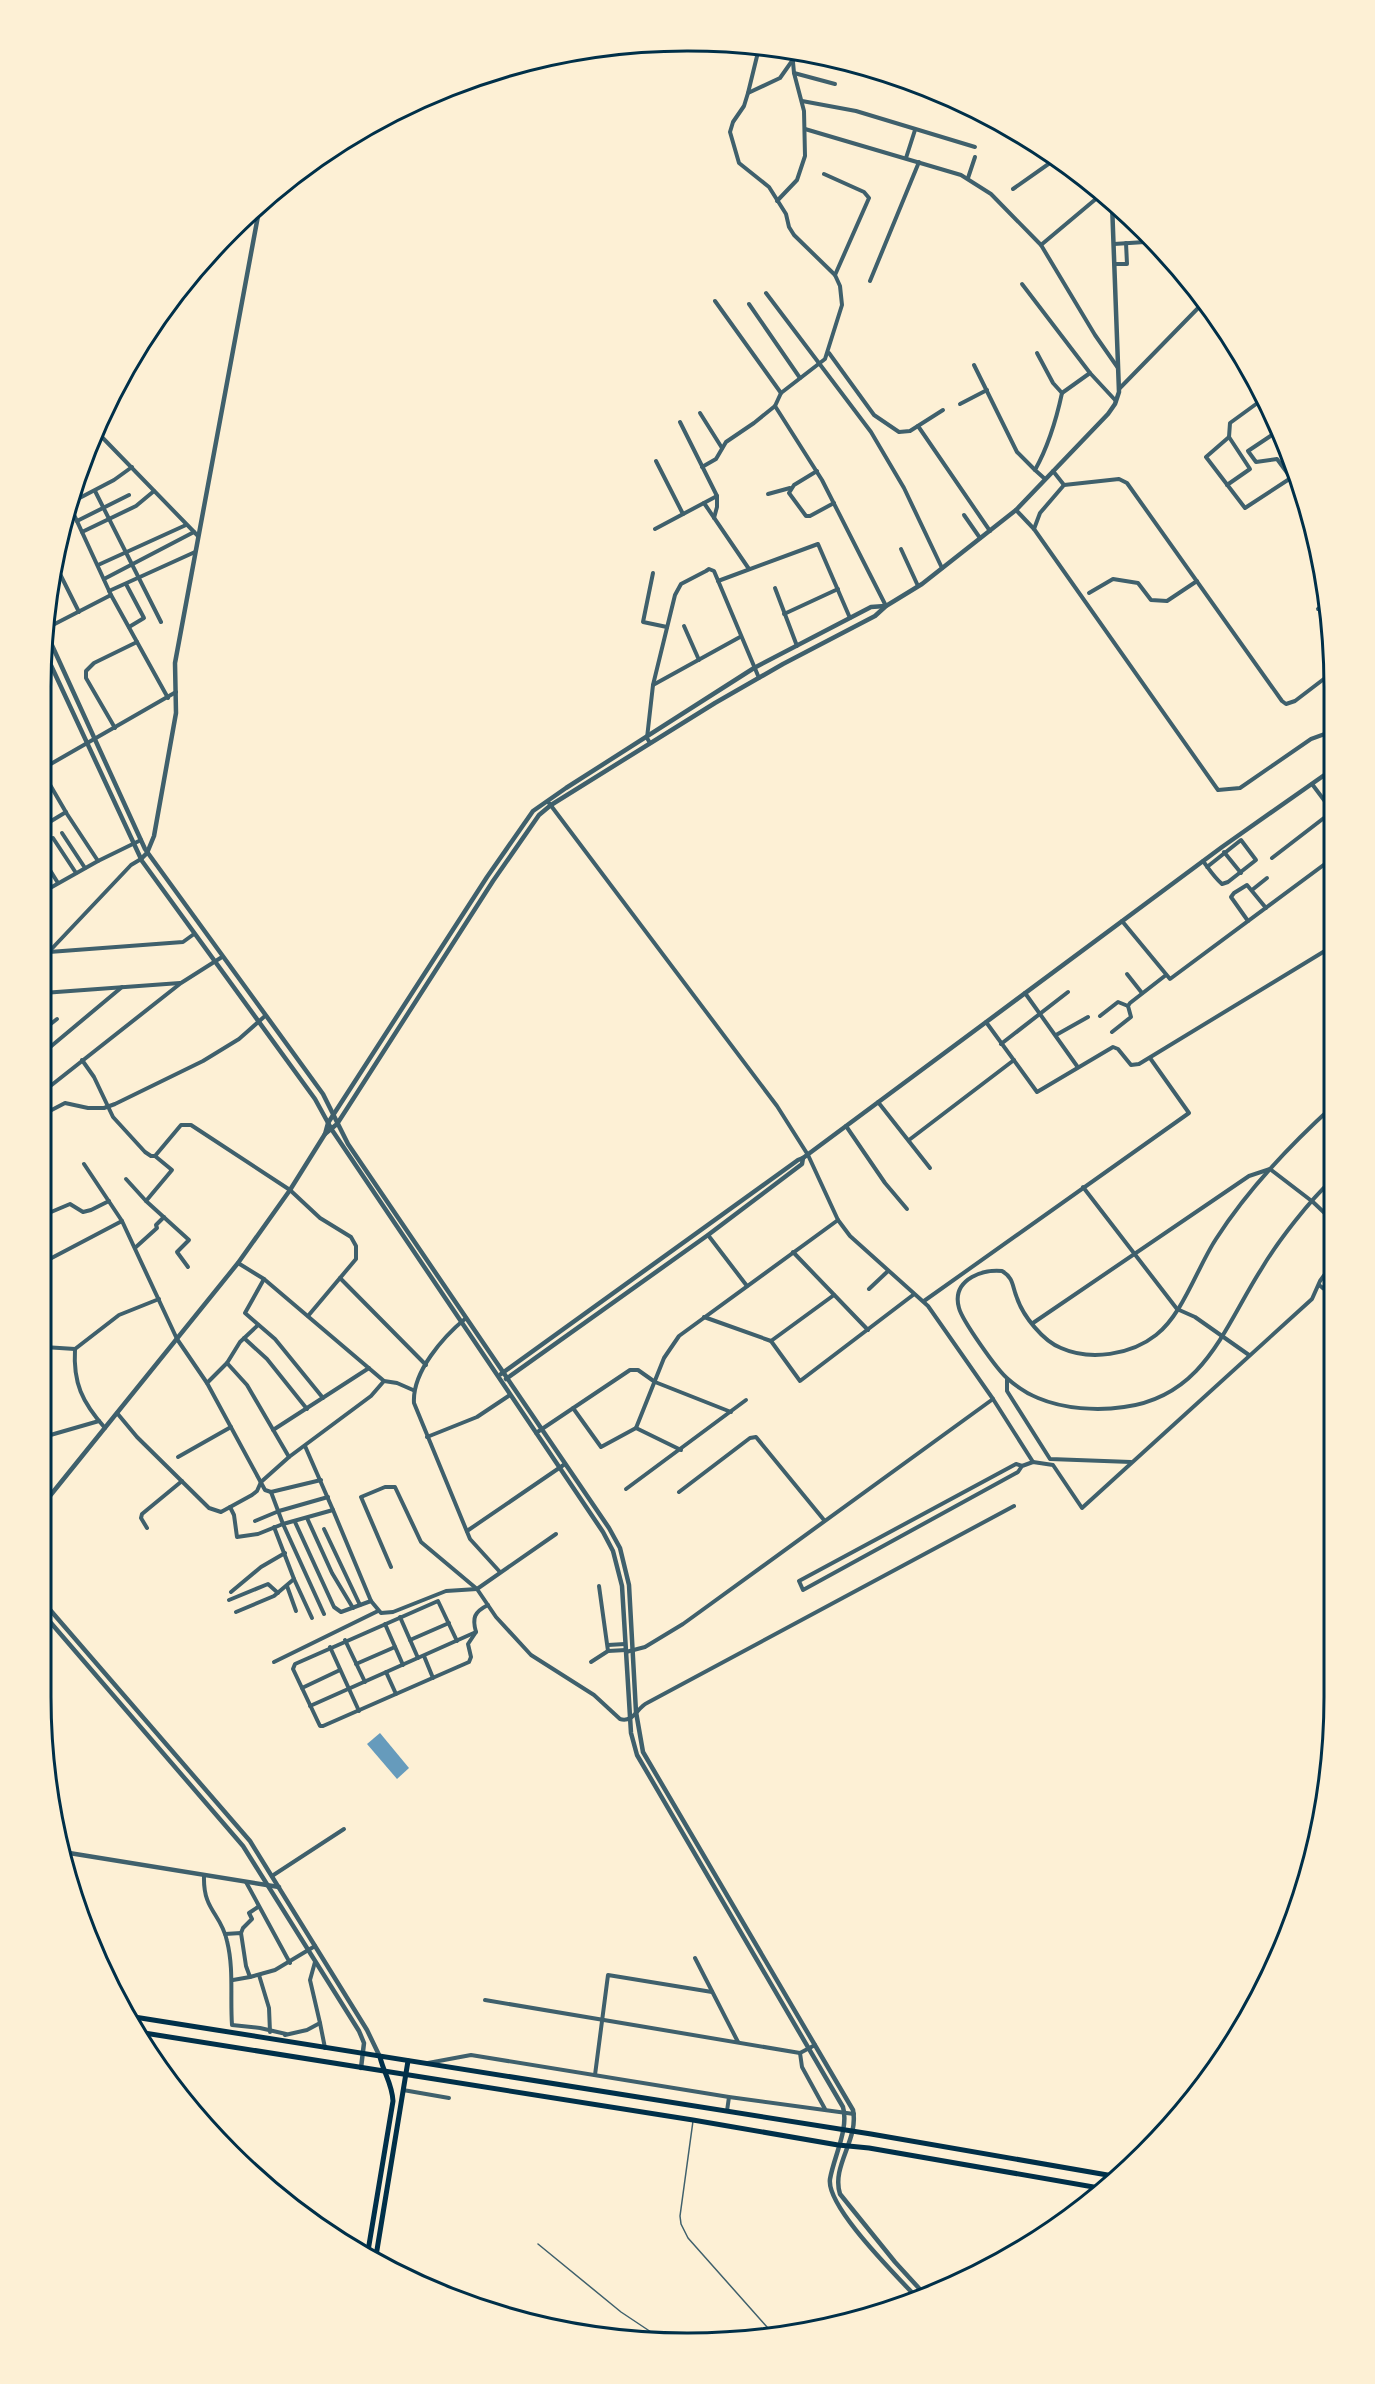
<svg xmlns="http://www.w3.org/2000/svg" width="1375" height="2384" viewBox="0 0 1375 2384" font-family="Overpass,sans-serif">
<style>
.water{fill:#669bbc}
.lines{fill:none;stroke-linecap:round;stroke-linejoin:round}
.service{stroke:#3f606c;stroke-width:1.5}
.minor{stroke:#3f606c;stroke-width:4}
.tertiary{stroke:#3f606c;stroke-width:4.5}
.secondary{stroke:#003049;stroke-width:5}
.primary{stroke:#003049;stroke-width:5}
.rim{fill:none;stroke:#003049;stroke-width:3}
</style>
<rect width="100%" height="100%" fill="#fdf0d5"/>
<polygon class="water" points="380,1733 409,1768 397,1779 367,1744"/>
<g class="lines">
<g class="service">
<polyline points="693,2121 680,2216 681,2224 688,2238 775,2336"/>
<polyline points="538,2244 621,2312 663,2340"/>
</g>
<g class="minor">
<polyline points="771,53 824,59 972,110"/>
<polyline points="794,73 835,84"/>
<polyline points="748,93 780,78 792,61"/>
<polyline points="802,101 856,111 975,147"/>
<polyline points="805,129 961,175 991,194 1041,245 1095,335 1118,368"/>
<polyline points="906,158 915,130"/>
<polyline points="824,174 864,192 869,198 835,275"/>
<polyline points="1080,177 1097,198 1105,198"/>
<polyline points="968,178 975,157"/>
<polyline points="1013,189 1057,158"/>
<polyline points="777,201 797,180 805,156 804,111 794,73 792,51"/>
<polyline points="1114,244 1145,242"/>
<polyline points="1041,245 1097,198"/>
<polyline points="1115,264 1127,264 1126,243"/>
<polyline points="870,281 919,162"/>
<polyline points="1022,284 1090,373 1116,401"/>
<polyline points="766,293 871,432 904,488 942,568"/>
<polyline points="715,301 781,393"/>
<polyline points="749,304 800,378"/>
<polyline points="829,353 874,415 899,432 910,431 943,410"/>
<polyline points="1037,353 1053,383 1062,393 1090,373"/>
<polyline points="974,365 1017,452 1035,470"/>
<polyline points="1119,389 1202,304"/>
<polyline points="1263,399 1230,423 1229,437 1206,457 1245,508 1297,474"/>
<polyline points="960,404 987,390"/>
<polyline points="775,406 822,480 886,606"/>
<polyline points="700,413 722,448"/>
<polyline points="680,422 717,496 717,507 714,518"/>
<polyline points="918,426 990,531"/>
<polyline points="1278,431 1248,451 1256,462 1277,459 1291,478"/>
<polyline points="98,433 198,536"/>
<polyline points="656,461 683,514"/>
<polyline points="702,467 716,459 726,442 754,423 775,406 781,393 825,359 842,305 840,286 835,275 794,235 789,227 786,214 769,187 739,163 730,132 733,122 744,106 748,93 759,48"/>
<polyline points="817,471 794,485 789,493 806,516 810,516 834,503"/>
<polyline points="1053,471 1064,485"/>
<path d="M1045,479L1035,470C1049,445 1056,421 1062,393"/>
<polyline points="1227,485 1250,469 1229,437"/>
<polyline points="95,491 161,622"/>
<polyline points="768,494 790,488"/>
<polyline points="70,503 114,480 132,467"/>
<polyline points="704,503 749,569"/>
<polyline points="70,506 111,595 168,698"/>
<polyline points="1016,510 1034,529"/>
<polyline points="964,515 980,538"/>
<polyline points="77,521 129,495"/>
<polyline points="655,529 717,496"/>
<polyline points="82,532 136,506 154,491"/>
<polyline points="901,549 918,586"/>
<polyline points="98,565 186,525"/>
<polyline points="57,568 79,612"/>
<polyline points="653,573 643,622 667,627"/>
<polyline points="104,579 194,532"/>
<polyline points="718,581 818,544 850,618"/>
<polyline points="126,584 144,618 129,627"/>
<polyline points="775,588 797,646"/>
<polyline points="109,591 195,552"/>
<polyline points="1089,593 1113,579 1138,583 1151,600 1167,601 1197,581"/>
<polyline points="1318,609 1325,604"/>
<polyline points="784,614 838,589"/>
<polyline points="684,626 699,660"/>
<polyline points="45,629 111,595"/>
<polyline points="1333,672 1295,701 1286,704 1282,701 1127,483 1119,479 1064,485 1040,513 1034,529 1218,790 1240,788 1311,739 1333,731"/>
<polyline points="653,685 740,637"/>
<polyline points="115,728 86,678 86,671 94,663 137,642"/>
<polyline points="650,743 647,738 653,685 675,595 681,584 706,571 709,569 714,571 759,678"/>
<polyline points="42,769 176,692"/>
<polyline points="42,771 67,814 98,861"/>
<polyline points="1312,784 1333,812"/>
<polyline points="549,803 777,1106 808,1155 838,1220 850,1236 928,1306 993,1399 1033,1462"/>
<polyline points="43,826 66,812"/>
<polyline points="62,833 85,868"/>
<polyline points="53,838 76,873"/>
<polyline points="1224,852 1241,873"/>
<polyline points="1272,858 1333,811"/>
<polyline points="43,859 58,883"/>
<path d="M1203,861C1209,869 1214,877 1222,884L1228,882L1256,860L1241,840L1207,867"/>
<polyline points="43,878 49,889"/>
<polyline points="1252,890 1267,878"/>
<polyline points="43,892 98,861 141,840"/>
<polyline points="1122,921 1170,979 1333,858"/>
<polyline points="1248,921 1231,897 1234,893 1247,885 1266,908"/>
<polyline points="49,952 183,942 194,934"/>
<polyline points="43,958 131,865 141,859"/>
<polyline points="1127,974 1142,993"/>
<polyline points="43,993 180,983"/>
<polyline points="1025,993 1077,1066"/>
<polyline points="1100,1016 1118,1002 1128,1006"/>
<polyline points="986,1022 1037,1092 1113,1047 1118,1049 1131,1065 1139,1064 1333,946"/>
<polyline points="43,1030 57,1019"/>
<polyline points="1112,1032 1131,1017 1128,1006 1130,1003 1166,975"/>
<polyline points="1056,1035 1088,1017"/>
<polyline points="1001,1044 1068,992"/>
<polyline points="43,1053 122,987"/>
<polyline points="82,1060 94,1077 113,1117 145,1152 151,1156 155,1156 172,1170 146,1201 189,1240 177,1252 188,1267"/>
<polyline points="44,1091 181,983 222,957"/>
<polyline points="878,1102 930,1168"/>
<path d="M1333,1106C1289,1146 1248,1189 1216,1239C1197,1268 1183,1314 1156,1335C1131,1355 1090,1361 1061,1348C1043,1341 1023,1316 1017,1298C1012,1286 1014,1278 1002,1271C991,1270 981,1272 972,1277C960,1284 955,1294 959,1308C962,1320 997,1370 1008,1379C1016,1386 1028,1394 1038,1398C1064,1409 1097,1411 1124,1407C1205,1396 1224,1327 1262,1268C1278,1241 1310,1200 1333,1179"/>
<polyline points="44,1114 65,1103 88,1108 104,1108 115,1104 203,1061 239,1039 265,1016"/>
<polyline points="846,1126 885,1183 907,1209"/>
<polyline points="909,1140 1014,1060"/>
<polyline points="155,1156 181,1125 191,1125 290,1190 320,1218 351,1237 356,1246 356,1259 308,1316"/>
<polyline points="84,1164 122,1221 177,1339 207,1383 265,1490 271,1492 321,1480"/>
<polyline points="126,1179 146,1201"/>
<polyline points="1083,1187 1177,1309 1195,1317 1249,1355"/>
<polyline points="44,1215 70,1204 83,1212 91,1210 109,1201"/>
<polyline points="708,1235 747,1286"/>
<polyline points="136,1247 157,1228 156,1225 164,1217"/>
<polyline points="793,1252 868,1330"/>
<polyline points="44,1262 122,1221"/>
<polyline points="238,1263 264,1279 384,1381 397,1383 413,1390"/>
<polyline points="340,1278 426,1365"/>
<polyline points="264,1279 245,1313 275,1339 323,1398"/>
<polyline points="1319,1285 1333,1296"/>
<polyline points="1323,1288 1333,1279"/>
<polyline points="869,1289 888,1271"/>
<polyline points="924,1301 1189,1113 1150,1058"/>
<polyline points="704,1317 771,1341 800,1381 913,1295"/>
<path d="M466,1318C443,1337 412,1372 414,1403L470,1539L500,1572"/>
<polyline points="1033,1323 1249,1176 1270,1169 1313,1202 1333,1221"/>
<polyline points="244,1338 267,1359 307,1409"/>
<polyline points="771,1341 834,1295"/>
<polyline points="44,1347 75,1349"/>
<polyline points="75,1349 119,1315 159,1299"/>
<path d="M75,1349C73,1383 82,1402 105,1428"/>
<polyline points="227,1363 240,1342 258,1325"/>
<polyline points="1007,1379 1007,1391 1050,1459 1131,1462"/>
<polyline points="207,1383 227,1363 247,1385 289,1457"/>
<polyline points="573,1408 601,1447 636,1428 664,1358 679,1336 838,1220"/>
<polyline points="117,1413 137,1437 209,1508 221,1512 252,1495 257,1491 261,1482 289,1457 371,1396 384,1381"/>
<polyline points="636,1428 681,1450"/>
<polyline points="273,1430 369,1368"/>
<polyline points="536,1433 630,1370 638,1370 655,1382 731,1412"/>
<polyline points="47,1436 99,1421"/>
<polyline points="427,1437 477,1417 510,1395"/>
<polyline points="305,1446 333,1510"/>
<polyline points="178,1457 231,1427"/>
<polyline points="1022,1466 1018,1472 803,1590 799,1581 1016,1464 1022,1466 1033,1462 1053,1465 1082,1508 1312,1299 1320,1281 1333,1263"/>
<polyline points="626,1489 746,1400"/>
<polyline points="271,1492 283,1524 333,1510 371,1601 381,1613 393,1612 446,1591 477,1589 556,1534"/>
<polyline points="679,1492 750,1438 756,1437 824,1520"/>
<polyline points="230,1507 234,1515 237,1537 258,1534 283,1524 324,1614"/>
<polyline points="307,1518 332,1573 353,1608"/>
<polyline points="255,1521 279,1511 328,1497"/>
<polyline points="295,1522 334,1607 341,1612 371,1601"/>
<polyline points="274,1527 294,1579 312,1618"/>
<polyline points="147,1528 141,1518 142,1514 182,1481"/>
<polyline points="324,1529 360,1605"/>
<polyline points="467,1531 565,1464"/>
<path d="M391,1567L361,1497L385,1487H395L421,1542L477,1589L496,1617L531,1655L594,1695L620,1719C633,1723 637,1708 647,1703L1014,1506"/>
<polyline points="287,1586 296,1611"/>
<polyline points="599,1586 608,1651"/>
<polyline points="231,1592 261,1567 285,1553"/>
<polyline points="229,1600 268,1584 278,1593"/>
<polyline points="236,1612 274,1596 294,1579"/>
<polyline points="400,1617 418,1658"/>
<polyline points="385,1624 403,1665"/>
<polyline points="345,1640 365,1682"/>
<polyline points="410,1640 449,1623"/>
<polyline points="457,1641 438,1601 295,1664 293,1669 320,1726 323,1726 469,1662 471,1657 468,1644 476,1632"/>
<polyline points="608,1645 625,1644"/>
<polyline points="330,1647 359,1711"/>
<polyline points="626,1652 645,1647 683,1624 993,1399"/>
<polyline points="424,1656 433,1678"/>
<polyline points="274,1662 378,1611"/>
<polyline points="591,1662 608,1651 626,1650"/>
<polyline points="356,1664 395,1647"/>
<polyline points="386,1672 396,1694"/>
<polyline points="302,1688 340,1670"/>
<path d="M310,1706L476,1632C472,1618 474,1612 488,1605"/>
<path d="M204,1876C203,1911 221,1913 227,1941C234,1969 230,1997 232,2025L260,2028L286,2034"/>
<polyline points="272,1876 344,1829"/>
<polyline points="246,1882 290,1963"/>
<polyline points="241,1933 243,1928 252,1919 249,1913 258,1907"/>
<polyline points="225,1934 241,1933 246,1966 250,1977 275,1970 315,1946"/>
<polyline points="695,1958 738,2042"/>
<polyline points="259,1975 269,2008 270,2032"/>
<polyline points="233,1980 250,1977"/>
<polyline points="485,2000 800,2053 815,2045"/>
<polyline points="320,2023 325,2048"/>
<polyline points="285,2035 307,2030 320,2023 310,1980 315,1962"/>
<polyline points="800,2053 802,2067 825,2109"/>
<polyline points="428,2063 471,2055 729,2097 854,2114"/>
<polyline points="595,2075 608,1975 712,1992"/>
<polyline points="403,2090 449,2098"/>
<polyline points="727,2111 729,2097"/>
</g>
<g class="tertiary">
<path d="M45,630L145,849L323,1094L348,1144L609,1528L620,1548L629,1585L636,1712L643,1752L853,2110C859,2140 831,2166 840,2194L895,2262L927,2297"/>
<path d="M42,646L142,861L315,1099L332,1130L603,1532L613,1551L622,1586L631,1733L637,1755L843,2107C849,2129 834,2156 830,2179C826,2207 898,2277 918,2299"/>
<polyline points="141,859 147,853 154,836 176,713 175,663 260,205"/>
<polyline points="325,1134 337,1124 348,1107 493,881 539,815 551,805 715,703 783,664 875,616 886,606 922,584 1016,510 1108,414 1115,404 1119,392 1112,203"/>
<polyline points="501,1374 798,1160 803,1158 1222,847 1333,769"/>
<polyline points="506,1379 708,1235 802,1164 803,1158"/>
<polyline points="45,1502 238,1263 290,1190 325,1134 328,1123 487,877 533,811 566,788 754,668 871,607 885,606"/>
<polyline points="45,1604 250,1841 367,2030 380,2057"/>
<polyline points="45,1616 243,1846 359,2031 364,2043 361,2068"/>
<polyline points="63,1852 279,1887"/>
</g>
<g class="secondary">
<path d="M367,2257L393,2101C392,2083 384,2074 380,2057"/>
<polyline points="375,2262 408,2061"/>
</g>
<g class="primary">
<polyline points="128,2016 871,2134 1119,2177"/>
<polyline points="138,2032 693,2120 838,2145 869,2148 1105,2189"/>
</g>
</g>
<path d="M0 0H1375V2384H0ZM687 51H688A636 636 0 0 1 1324 687V1697A636 636 0 0 1 688 2333H687A636 636 0 0 1 51 1697V687A636 636 0 0 1 687 51Z" fill="#fdf0d5" fill-rule="evenodd"/>
<path class="rim" d="M687 51H688A636 636 0 0 1 1324 687V1697A636 636 0 0 1 688 2333H687A636 636 0 0 1 51 1697V687A636 636 0 0 1 687 51Z"/>
</svg>
